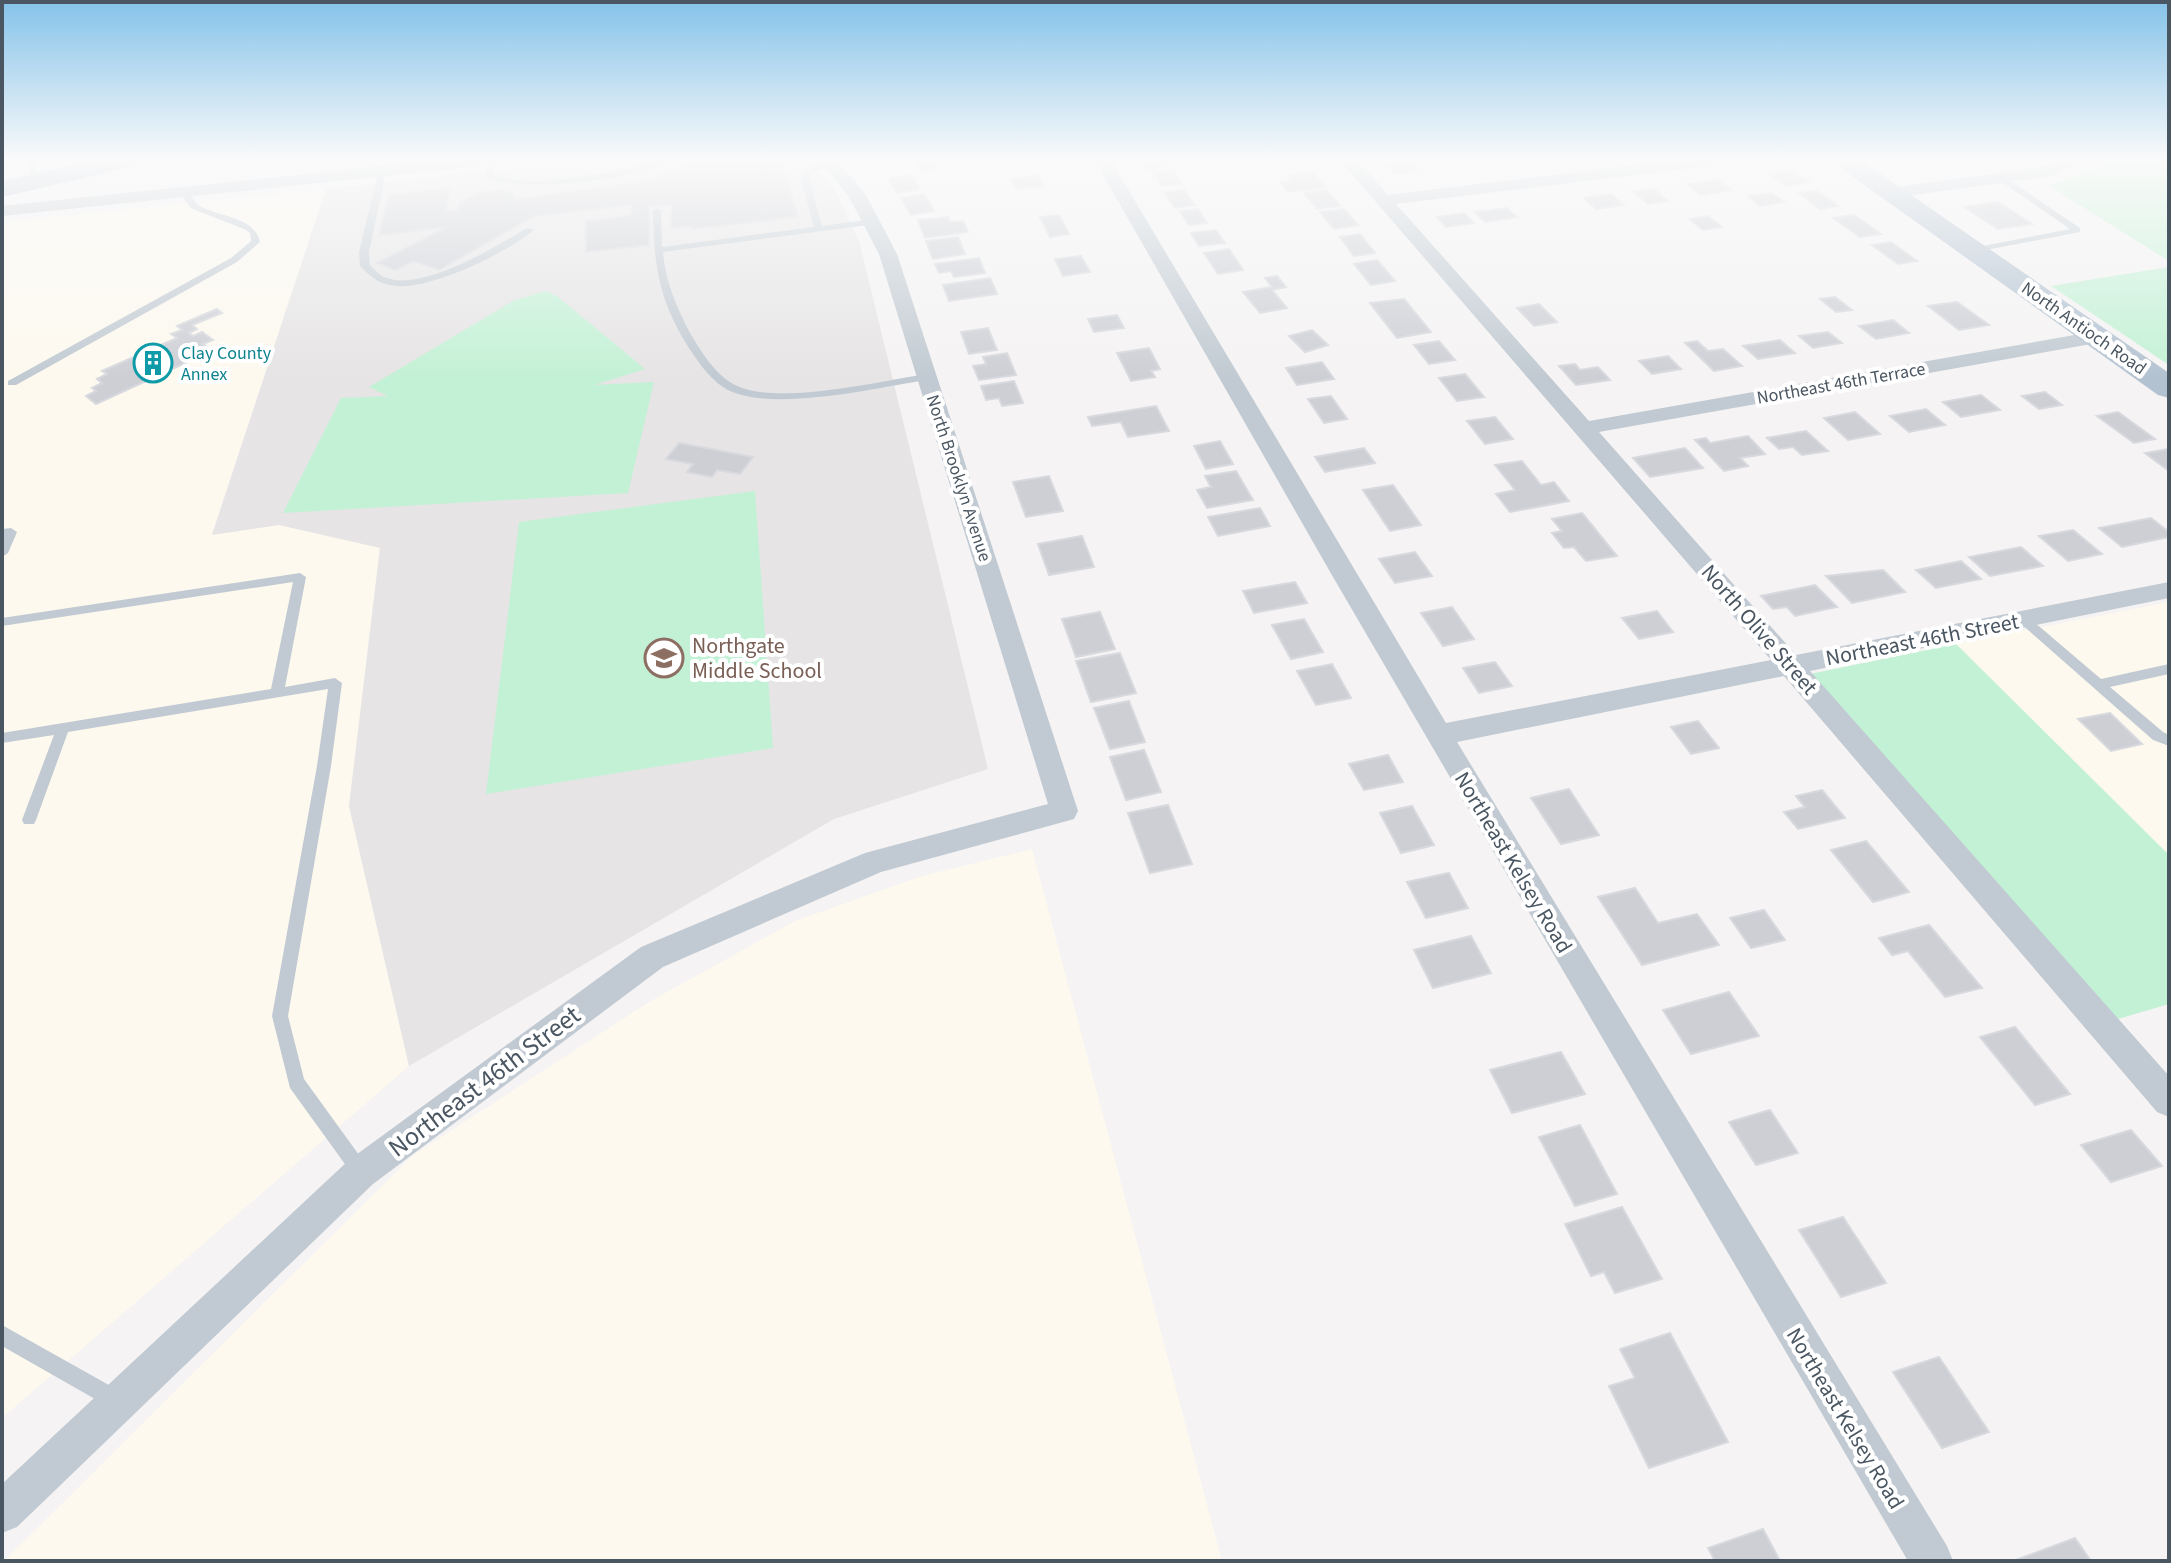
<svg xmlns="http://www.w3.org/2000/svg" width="2171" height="1563" viewBox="0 0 2171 1563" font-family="'Source Sans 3',sans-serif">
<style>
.commercial{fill:#fdf9ef}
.education{fill:#e6e4e5}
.green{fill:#c3f1d5}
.building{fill:#cdcfd5;stroke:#d7d9de;stroke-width:2}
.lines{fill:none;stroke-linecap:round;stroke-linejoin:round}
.service{fill:#c1cad2;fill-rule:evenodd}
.minor{fill:#c1cad2;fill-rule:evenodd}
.primary{fill:#b3c2d1;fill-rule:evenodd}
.labels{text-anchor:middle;stroke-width:8;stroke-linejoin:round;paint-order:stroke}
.far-street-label{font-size:18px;fill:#4a5661;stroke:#fff}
.far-culture-label{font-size:18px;fill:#0d838f;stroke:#fff;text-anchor:start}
.street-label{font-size:22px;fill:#4a5661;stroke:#fff}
.education-label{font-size:22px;fill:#785e54;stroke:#fff;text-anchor:start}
.near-street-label{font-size:26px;fill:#4a5661;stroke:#fff}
</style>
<rect width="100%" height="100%" fill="#f5f3f3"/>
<g class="commercial">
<polygon points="326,189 212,534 279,525 380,547 349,806 409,1066 2,1418 2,222"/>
<polygon points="2169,602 2169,855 1956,644"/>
<polygon points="1032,849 1222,1561 4,1561 412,1156 649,1002 795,921 922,876"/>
</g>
<polygon class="education" points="596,159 807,159 836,191 859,241 988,769 834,819 409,1066 349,806 380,548 279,525 212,535 326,189"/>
<g class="green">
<polygon points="2104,159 2169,159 2169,261 2049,186 2098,167"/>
<polygon points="2169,267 2169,365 2051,286"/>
<polygon points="545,291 557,296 645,369 594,385 654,382 628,493 283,513 341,398 388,396 369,387 513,301"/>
<polygon points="755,491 773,748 486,794 519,522"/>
<polygon points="1956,644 2169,855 2169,1004 2118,1019 1810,674"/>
</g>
<g class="building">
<polygon points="245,159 286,159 243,166"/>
<polygon points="781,159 798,217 692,229 692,226 671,228 671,205 649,207 649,245 586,252 586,221 631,215 632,205 534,216 439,270 414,261 395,270 377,263 447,227 379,235 389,195 449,188 447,211 458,210 460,202 482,192 497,190 510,192 517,199 526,198 656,180 656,176 703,159"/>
<polygon points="935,159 939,168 920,171 916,162"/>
<polygon points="1142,159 1180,159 1182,162 1148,170"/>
<polygon points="1412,162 1420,171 1395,174 1386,165"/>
<polygon points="1173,170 1182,184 1162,186 1153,172"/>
<polygon points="1793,170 1809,182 1786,186 1769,174"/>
<polygon points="1313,172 1326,187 1288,192 1280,182 1293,180 1288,175"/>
<polygon points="911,175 920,189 897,193 888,179"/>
<polygon points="1038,175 1044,186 1017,189 1011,179"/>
<polygon points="1719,180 1732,190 1700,195 1687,184"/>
<polygon points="1654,189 1668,201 1648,204 1634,192"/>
<polygon points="1184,190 1195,205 1175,208 1164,192"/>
<polygon points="1327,190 1340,206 1317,209 1304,193"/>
<polygon points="1817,191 1838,206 1820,209 1799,193"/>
<polygon points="1772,193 1784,202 1760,206 1748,196"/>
<polygon points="924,194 934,211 911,215 901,198"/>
<polygon points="1611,194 1624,205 1596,209 1584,198"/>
<polygon points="1998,202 2032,224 1998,229 1964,207"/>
<polygon points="1507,208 1517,217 1485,222 1475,212"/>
<polygon points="1198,209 1207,223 1189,225 1180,211"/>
<polygon points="1344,209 1358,225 1334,229 1320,212"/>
<polygon points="1464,213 1474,223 1446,227 1437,217"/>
<polygon points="1059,215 1069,234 1050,237 1040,217"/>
<polygon points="1854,215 1881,234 1860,237 1833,218"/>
<polygon points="1708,216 1722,227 1703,230 1689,219"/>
<polygon points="948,217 951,222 963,221 968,232 925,238 918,220"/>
<polygon points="1216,230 1225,243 1199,246 1191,233"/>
<polygon points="1360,234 1375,253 1354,256 1340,237"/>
<polygon points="958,237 965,254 933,259 926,241"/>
<polygon points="1891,242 1917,261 1898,264 1872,245"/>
<polygon points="1229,249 1243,270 1218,274 1204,253"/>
<polygon points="1081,256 1090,272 1063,276 1055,259"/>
<polygon points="979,258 985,273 954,277 951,271 939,273 935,264"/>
<polygon points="1377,260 1395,281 1371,285 1354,264"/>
<polygon points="1277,276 1286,287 1272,290 1287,308 1260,313 1243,292 1272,287 1265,278"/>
<polygon points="990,278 997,294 949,301 943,285"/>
<polygon points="1835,297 1852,310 1836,312 1820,299"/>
<polygon points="1404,299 1431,332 1397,338 1370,303"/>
<polygon points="1957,302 1989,325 1959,330 1928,306"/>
<polygon points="1539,304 1557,322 1534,326 1517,308"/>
<polygon points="217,309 222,313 192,325 197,329 189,333 193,336 202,332 213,340 203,344 209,348 198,352 203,355 96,404 86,396 96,391 92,388 102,383 97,379 107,374 102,371 177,338 171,334 182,330 177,326"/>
<polygon points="1117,315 1124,328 1094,332 1088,319"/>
<polygon points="1893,320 1909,333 1876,339 1859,326"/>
<polygon points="988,328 997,350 969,354 961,332"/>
<polygon points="1312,330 1328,345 1305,352 1289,336"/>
<polygon points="1828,332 1842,343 1813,348 1799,336"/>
<polygon points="1780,340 1795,353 1758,359 1743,346"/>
<polygon points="1439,341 1455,360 1429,364 1414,345"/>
<polygon points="1697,341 1708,351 1723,349 1742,366 1714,371 1685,343"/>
<polygon points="1149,348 1160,369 1151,371 1155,377 1131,381 1117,353"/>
<polygon points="1007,353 1016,375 979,380 973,366 986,364 983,357"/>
<polygon points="1668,356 1681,369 1652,374 1639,361"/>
<polygon points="1322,362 1334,379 1297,385 1286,368"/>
<polygon points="1575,364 1580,370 1598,367 1610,380 1576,385 1559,366"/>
<polygon points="1465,374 1484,397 1457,401 1439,378"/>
<polygon points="1014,381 1023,403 1002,406 999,398 986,400 981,386"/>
<polygon points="2045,392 2062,405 2039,409 2022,396"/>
<polygon points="1981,395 2000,410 1961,417 1943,402"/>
<polygon points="1331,396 1347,419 1324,423 1308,399"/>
<polygon points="1156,406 1169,431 1128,437 1121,422 1092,426 1088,417"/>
<polygon points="1926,409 1945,425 1909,432 1890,416"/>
<polygon points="1855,412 1880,434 1848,440 1824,418"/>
<polygon points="2118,412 2155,439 2134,443 2097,416"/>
<polygon points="1495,417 1513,439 1485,444 1467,421"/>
<polygon points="1806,431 1828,451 1802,455 1793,447 1779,449 1767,438"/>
<polygon points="1748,436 1765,454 1740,458 1748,466 1724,471 1695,440 1706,438 1710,443"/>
<polygon points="1220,441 1233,464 1206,469 1194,446"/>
<polygon points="679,443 753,457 740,474 717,470 712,477 687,472 693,464 666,459"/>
<polygon points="1364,448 1375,463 1325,472 1315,457"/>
<polygon points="1685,448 1703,468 1650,477 1633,458"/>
<polygon points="2169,449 2169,471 2145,453"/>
<polygon points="1522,461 1541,485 1554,482 1569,501 1510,512 1496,494 1515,490 1495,465"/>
<polygon points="1236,471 1253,500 1207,508 1197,490 1211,487 1205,476"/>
<polygon points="1049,476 1063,511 1026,517 1013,482"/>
<polygon points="1393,485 1421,525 1390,531 1363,490"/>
<polygon points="1260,508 1270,526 1218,536 1208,517"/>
<polygon points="1582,513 1617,556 1586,561 1574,547 1564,548 1552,533 1562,531 1552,519"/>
<polygon points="2151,518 2169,532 2169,537 2122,547 2099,528"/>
<polygon points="2073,530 2102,554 2068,561 2039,536"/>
<polygon points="1082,536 1094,567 1049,575 1038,544"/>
<polygon points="2021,547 2043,566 1990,576 1969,557"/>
<polygon points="1415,552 1432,576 1395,583 1379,559"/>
<polygon points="1961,561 1981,579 1936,588 1916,570"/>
<polygon points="1883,570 1905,592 1852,603 1826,576"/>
<polygon points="1295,582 1307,603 1254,613 1243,591"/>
<polygon points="1815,585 1837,607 1795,616 1787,607 1773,609 1761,596"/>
<polygon points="1452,607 1474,639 1443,646 1421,613"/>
<polygon points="1657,611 1673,632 1639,639 1622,618"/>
<polygon points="1100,612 1115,649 1076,657 1062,619"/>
<polygon points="1304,619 1323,652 1291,659 1272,625"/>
<polygon points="1120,653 1136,693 1091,702 1076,661"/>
<polygon points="1495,662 1512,686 1479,693 1463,668"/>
<polygon points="1332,664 1351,698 1316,705 1297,671"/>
<polygon points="1129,701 1145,742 1110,749 1094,708"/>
<polygon points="2110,713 2142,744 2111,751 2078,719"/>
<polygon points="1698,721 1719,748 1691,754 1671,727"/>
<polygon points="1144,750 1161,792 1126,800 1110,757"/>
<polygon points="1388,755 1403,782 1364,790 1349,764"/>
<polygon points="1569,789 1599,835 1561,844 1531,798"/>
<polygon points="1822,790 1845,818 1798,829 1784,812 1805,807 1796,796"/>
<polygon points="1168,805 1192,864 1150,873 1128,813"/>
<polygon points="1412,806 1434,845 1401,853 1380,813"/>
<polygon points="1866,841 1909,892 1873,902 1831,850"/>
<polygon points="1449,873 1468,908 1426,918 1407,882"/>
<polygon points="1635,888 1658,923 1697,914 1719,945 1642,965 1598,897"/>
<polygon points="1764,910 1785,940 1751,948 1730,918"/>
<polygon points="1929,925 1982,988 1945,997 1908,951 1892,955 1879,938"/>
<polygon points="1471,936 1491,973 1433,988 1414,950"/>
<polygon points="1729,992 1759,1036 1691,1054 1663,1010"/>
<polygon points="2015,1027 2070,1094 2035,1105 1980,1037"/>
<polygon points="1561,1052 1585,1094 1512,1113 1490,1070"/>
<polygon points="1770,1110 1798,1153 1756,1165 1729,1122"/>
<polygon points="1580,1125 1617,1194 1575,1206 1539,1137"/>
<polygon points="2131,1130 2162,1166 2111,1182 2081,1145"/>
<polygon points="1622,1207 1662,1279 1615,1293 1604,1272 1591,1276 1565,1224"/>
<polygon points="1843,1217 1886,1283 1841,1297 1799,1230"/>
<polygon points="1670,1333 1728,1442 1649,1468 1609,1386 1635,1378 1620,1349"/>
<polygon points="1939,1357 1989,1432 1942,1448 1893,1372"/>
<polygon points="1763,1529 1780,1561 1715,1561 1708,1548"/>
<polygon points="2075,1538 2091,1561 2013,1561"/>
</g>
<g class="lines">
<g class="service">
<polygon points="28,159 36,159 37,184 30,182"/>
<path d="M486,159L493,161L494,175C530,188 593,176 630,168C645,166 658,159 673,159C637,181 526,192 487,178Z"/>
<path d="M829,162L836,164L811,174L809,179L822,226L873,219L877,222L876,224L663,252C665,281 677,308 690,333C701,351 714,373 733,384C774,407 880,381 927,374L932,377L927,380C878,387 765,415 723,387C708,377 697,360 687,345C658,297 654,265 653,211L657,208L661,211L662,247L814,227L801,179L804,170Z"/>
<path d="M379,170L386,172L369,252L370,265C374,269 379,275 384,277C421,293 495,247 527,228L534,230C508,252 433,289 397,286C381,285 371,278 360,266L359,252Z"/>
<polygon points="2002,175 2080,228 2080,232 1970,253 1970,249 1973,248 2070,229 1999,180 1999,176"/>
<path d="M181,190H187C191,196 194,202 200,206C220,217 255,217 260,242L237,262L16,385H8V381L231,258L251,241L250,233L244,229L190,208L180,192Z"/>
<polygon points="11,528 17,532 8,553 2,557 2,529"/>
<polygon points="300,573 306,577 285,687 335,678 342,683 331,766 288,1016 304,1079 367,1166 370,1172 367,1178 361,1181 355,1178 290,1088 272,1016 317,766 328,689 68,732 36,820 34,824 24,824 22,820 54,735 2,743 2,733 271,689 293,582 2,626 2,618"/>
<polygon points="2023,615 2027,616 2101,679 2169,664 2169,674 2110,687 2163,732 2169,735 2169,746 2153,740 2019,622 2017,619 2019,616"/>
<polygon points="2,1325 123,1393 126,1400 123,1407 116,1410 109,1407 2,1346"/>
</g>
<g class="minor">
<polygon points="449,159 508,159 500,164 2,216 2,206"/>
<polygon points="819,159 836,159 866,195 897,254 1078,811 1074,819 881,872 663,967 373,1184 17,1527 2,1533 2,1484 349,1160 641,947 865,853 1048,804 879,254 849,197"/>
<polygon points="1094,159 1110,159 1446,723 1771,660 1339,159 1356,159 1388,195 1684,159 1736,159 1728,164 1396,204 1589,421 2097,331 2107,337 2097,343 1599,432 1796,655 2169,582 2169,598 1810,671 2169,1076 2169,1117 2157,1112 1784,676 1457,742 1947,1546 1953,1561 1908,1561 1333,577"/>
<polygon points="2066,159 2089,159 2052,176 1891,198 1883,193 1891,188 2049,166"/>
</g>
<g class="primary">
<polygon points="99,159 148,159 144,164 2,197 2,181"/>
<polygon points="1828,159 1859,159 2169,373 2169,398 2158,395"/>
</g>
</g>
<linearGradient id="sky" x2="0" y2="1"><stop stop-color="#85c3ea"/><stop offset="0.42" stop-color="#fafafa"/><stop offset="1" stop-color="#fafafa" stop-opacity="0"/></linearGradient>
<rect width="2171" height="378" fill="url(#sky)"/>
<defs>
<g id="building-ring" transform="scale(2)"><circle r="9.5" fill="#fff" stroke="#0f9aa8" stroke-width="1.5"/><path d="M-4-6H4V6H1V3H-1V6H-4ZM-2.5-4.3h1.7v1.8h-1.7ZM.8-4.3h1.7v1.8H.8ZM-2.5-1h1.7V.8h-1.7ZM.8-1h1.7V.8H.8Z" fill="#0f9aa8"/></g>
<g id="school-ring" transform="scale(2)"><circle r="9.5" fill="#fff" stroke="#8d6e63" stroke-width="1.5"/><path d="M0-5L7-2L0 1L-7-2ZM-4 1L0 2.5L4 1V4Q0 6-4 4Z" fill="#8d6e63"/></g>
</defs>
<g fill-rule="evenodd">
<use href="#building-ring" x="153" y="363"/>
<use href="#school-ring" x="664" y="658"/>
</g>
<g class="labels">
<g class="far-street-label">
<text transform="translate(2084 328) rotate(35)" y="6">North Antioch Road</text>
<text transform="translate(1841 383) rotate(-10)" y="6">Northeast 46th Terrace</text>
<text transform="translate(959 478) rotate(72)" y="6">North Brooklyn Avenue</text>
</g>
<g class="far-culture-label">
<text x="181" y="359">Clay County<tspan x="181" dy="21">Annex</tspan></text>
</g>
<g class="street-label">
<text transform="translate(1760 629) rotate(49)" y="8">North Olive Street</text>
<text transform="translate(1922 639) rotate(-11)" y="8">Northeast 46th Street</text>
<text transform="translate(1514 862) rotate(59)" y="8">Northeast Kelsey Road</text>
<text transform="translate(1846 1418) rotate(59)" y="8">Northeast Kelsey Road</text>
</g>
<g class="education-label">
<text x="692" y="653">Northgate<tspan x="692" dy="25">Middle School</tspan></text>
</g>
<g class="near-street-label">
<text transform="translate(484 1081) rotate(-37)" y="9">Northeast 46th Street</text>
</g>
</g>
<rect width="2171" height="1563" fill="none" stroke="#4a5661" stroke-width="8"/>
</svg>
